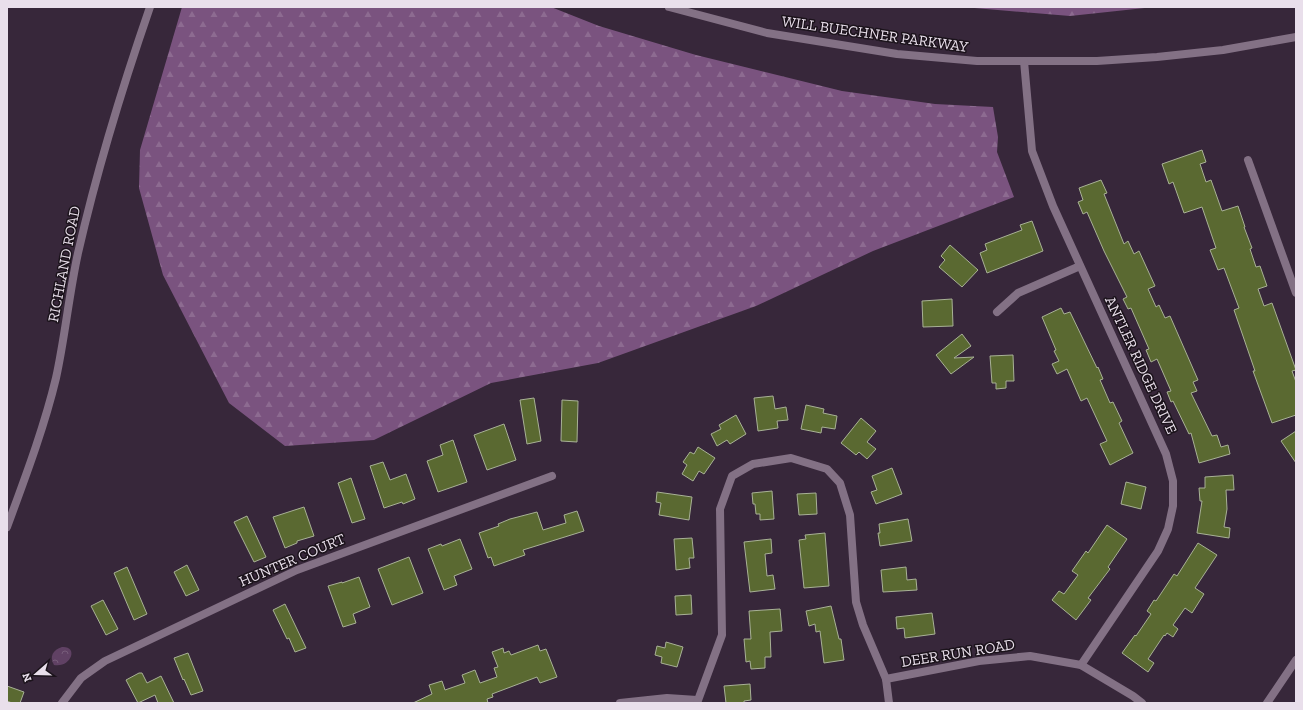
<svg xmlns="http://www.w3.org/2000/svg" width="1303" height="710" viewBox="0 0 1303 710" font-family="'Zilla Slab',serif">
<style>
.forest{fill:url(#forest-firs)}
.park{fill:url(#park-crowns)}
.building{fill:#5a6931;stroke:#a8b196}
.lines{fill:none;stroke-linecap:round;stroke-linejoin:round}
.minor{stroke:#837185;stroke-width:8}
.labels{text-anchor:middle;stroke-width:3;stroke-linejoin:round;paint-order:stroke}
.street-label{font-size:15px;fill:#e9dfeb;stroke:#1b131b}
</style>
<defs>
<pattern id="forest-firs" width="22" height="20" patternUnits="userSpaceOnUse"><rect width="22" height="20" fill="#7a537f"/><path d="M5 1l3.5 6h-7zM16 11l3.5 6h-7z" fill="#8d6b91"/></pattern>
<pattern id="park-crowns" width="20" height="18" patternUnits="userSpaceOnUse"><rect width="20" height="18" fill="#604164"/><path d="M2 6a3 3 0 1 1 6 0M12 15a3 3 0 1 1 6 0" fill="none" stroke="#775c7a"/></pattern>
</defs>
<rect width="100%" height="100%" fill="#37273a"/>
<g class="forest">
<polygon points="182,7 551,7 599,26 696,55 842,91 935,104 993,107 998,137 997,152 1014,197 873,251 756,306 598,363 491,383 374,440 285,446 229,403 163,275 139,188 140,150"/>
<polygon points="963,7 1154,7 1070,16"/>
</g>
<path class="park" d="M62,647C79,646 71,668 54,665C49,656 53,650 62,647Z"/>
<g class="building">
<polygon points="1202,150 1206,162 1200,164 1206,182 1211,180 1222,211 1238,206 1245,227 1244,227 1252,248 1250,249 1256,267 1260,266 1267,286 1258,289 1264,306 1272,303 1296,370 1292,371 1296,382 1296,415 1272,423 1253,371 1255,371 1234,310 1239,308 1224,268 1218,270 1210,250 1216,248 1202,207 1184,213 1173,182 1169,184 1162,164"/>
<polygon points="1101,180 1107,193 1104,194 1124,244 1128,241 1134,254 1139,251 1155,286 1148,289 1156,307 1159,305 1165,318 1170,316 1198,380 1193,382 1197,391 1191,393 1212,436 1217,435 1221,447 1228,445 1230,454 1199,463 1191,433 1189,434 1173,401 1171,402 1167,392 1171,391 1157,359 1151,362 1146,350 1149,349 1131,308 1128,309 1123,299 1127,297 1104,251 1087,212 1083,214 1078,202 1083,200 1079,188"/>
<polygon points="1032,221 1043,251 987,273 980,253 987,250 985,244 1022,230 1020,225"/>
<polygon points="950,245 978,270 962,287 939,267 945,260 941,256"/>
<polygon points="952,299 953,326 923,327 922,301"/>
<polygon points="1061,308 1064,314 1070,312 1097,368 1098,367 1103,379 1100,380 1110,403 1113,402 1122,421 1119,423 1133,453 1110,465 1100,444 1107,441 1087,398 1081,401 1067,369 1057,374 1052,364 1059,361 1054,351 1056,350 1042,317"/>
<polygon points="962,334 971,346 954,358 974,357 951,374 936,355"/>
<polygon points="1013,355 1014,381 1006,381 1006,388 996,389 996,383 992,383 990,356"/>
<polygon points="773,396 775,409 786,407 788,420 777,421 778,428 758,431 754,398"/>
<polygon points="534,398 541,441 527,444 520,400"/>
<polygon points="562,400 578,401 577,442 561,441"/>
<polygon points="806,405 824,409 823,413 837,416 835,429 822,427 821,433 801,429"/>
<polygon points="736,415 746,434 730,444 727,440 717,446 711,434 721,429 719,425"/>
<polygon points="861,418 876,431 867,442 876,449 867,459 859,452 856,455 841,443"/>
<polygon points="504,424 516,460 487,470 474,435"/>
<polygon points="1296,431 1296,463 1281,441"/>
<polygon points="453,440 467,482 438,492 427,461 443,455 440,445"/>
<polygon points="698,447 715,458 704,474 699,471 693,481 682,474 687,465 683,462 690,452 694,454"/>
<polygon points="383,462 390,480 406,474 415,499 403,504 402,502 384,508 370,466"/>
<polygon points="892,468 902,494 876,504 871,492 877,490 872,476"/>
<polygon points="1233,475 1234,490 1226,490 1227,509 1224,527 1230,528 1229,538 1197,533 1202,501 1200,501 1199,488 1205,488 1205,477"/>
<polygon points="351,478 365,519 352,523 338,483"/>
<polygon points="1126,482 1146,487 1141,509 1121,504"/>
<polygon points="772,491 774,519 760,520 760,514 756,514 755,504 753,504 752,493"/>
<polygon points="657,492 692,497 689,520 659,515 661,503 656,502"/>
<polygon points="816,493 817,514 799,515 797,494"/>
<polygon points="304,507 314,536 297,541 297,543 285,548 273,517"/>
<polygon points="577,511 584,531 523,550 525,555 494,566 491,557 488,558 479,533 499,526 498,524 510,519 537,512 543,530 566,523 564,515"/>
<polygon points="247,516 266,557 254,562 234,522"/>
<polygon points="908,519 912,541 880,546 878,533 880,533 879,524"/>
<polygon points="1107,525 1127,539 1108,567 1110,569 1088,598 1091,600 1076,620 1052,600 1059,591 1064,594 1078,575 1072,571 1086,551 1088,553"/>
<polygon points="825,533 829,586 804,588 799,540 806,539 805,535"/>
<polygon points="692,538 694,558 689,558 690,568 676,570 674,539"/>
<polygon points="460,539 472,569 454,576 457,585 444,590 428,549 441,544 442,546"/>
<polygon points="771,539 772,553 765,554 767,576 773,575 775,589 750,592 744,542"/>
<polygon points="1198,543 1217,555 1195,588 1204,594 1192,613 1185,608 1173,625 1178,629 1173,637 1167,633 1165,636 1164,635 1148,659 1154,663 1148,672 1122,653 1135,635 1136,636 1151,614 1147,611 1154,600 1156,601 1174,574 1177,576"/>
<polygon points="409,557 423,593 392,605 378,569"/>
<polygon points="187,565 199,590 186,596 174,572"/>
<polygon points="127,567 147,614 134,620 114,573"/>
<polygon points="906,567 907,580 916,579 917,590 883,592 881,570"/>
<polygon points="359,577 370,607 353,614 356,623 343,627 328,586 342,582 342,583"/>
<polygon points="691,595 692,614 676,615 675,596"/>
<polygon points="103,600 118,629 106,635 91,606"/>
<polygon points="285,604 306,648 295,652 289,638 287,639 273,610"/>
<polygon points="831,606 839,639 841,639 844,660 824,663 820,631 816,632 815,624 809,626 806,611"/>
<polygon points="780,609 782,631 770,632 771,657 765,657 765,668 751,669 750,661 746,662 744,639 751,639 749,611"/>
<polygon points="932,613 935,634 905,638 904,628 897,629 896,617"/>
<polygon points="666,642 683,647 677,667 661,663 662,657 655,655 657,646 665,648"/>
<polygon points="538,645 540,651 546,649 557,677 540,683 537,677 492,694 493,697 487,699 488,703 413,703 432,694 429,685 442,681 445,690 465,683 462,675 475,670 480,683 497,677 494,668 498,667 492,652 503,648 504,653 509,651 511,655"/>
<polygon points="188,653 203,691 191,695 184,679 183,680 174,658"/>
<polygon points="139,673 142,673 147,683 161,676 174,703 158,703 155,695 138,703 126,680"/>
<polygon points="750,684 751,700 744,701 744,703 726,703 724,686"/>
<polygon points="7,686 24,692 20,703 12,703 7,701"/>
</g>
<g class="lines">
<g class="minor">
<polyline points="669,7 767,33 897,54 977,61 1097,61 1157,57 1223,50 1296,37"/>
<polyline points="1024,61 1032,151 1053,206 1166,454 1173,481 1173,506 1168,529 1158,551 1081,665"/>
<polyline points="1248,160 1296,293"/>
<polyline points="997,312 1018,293 1080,266"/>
<path d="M7,527C25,478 44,428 56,378C65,337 69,294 78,253C97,170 122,88 150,7"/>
<polyline points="886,679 979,661 1030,656 1081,665 1133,696 1142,703"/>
<polyline points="62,703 81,678 105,661 297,570 552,476"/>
<polyline points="620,703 667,698 697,700"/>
<polyline points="697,703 722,635 720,509 732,476 753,464 791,458 827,469 840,483 850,515 856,602 863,625 886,679 889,703"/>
<polyline points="1267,703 1296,660"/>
</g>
</g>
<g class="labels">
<g class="street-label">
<text transform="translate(875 34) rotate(8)" y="5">WILL BUECHNER PARKWAY</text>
<text transform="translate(64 264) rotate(-79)" y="5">RICHLAND ROAD</text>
<text transform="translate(1141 365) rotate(65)" y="5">ANTLER RIDGE DRIVE</text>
<text transform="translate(292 560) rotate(-23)" y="5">HUNTER COURT</text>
<text transform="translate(958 653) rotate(-9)" y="5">DEER RUN ROAD</text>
</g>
</g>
<rect width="1303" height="710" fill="none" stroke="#e9dfeb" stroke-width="16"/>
<g transform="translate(36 674) rotate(250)" stroke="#1b131b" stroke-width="3" paint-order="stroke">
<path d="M0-3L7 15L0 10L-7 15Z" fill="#e9dfeb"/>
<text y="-6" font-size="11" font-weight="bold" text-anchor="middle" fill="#e9dfeb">N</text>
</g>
</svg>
